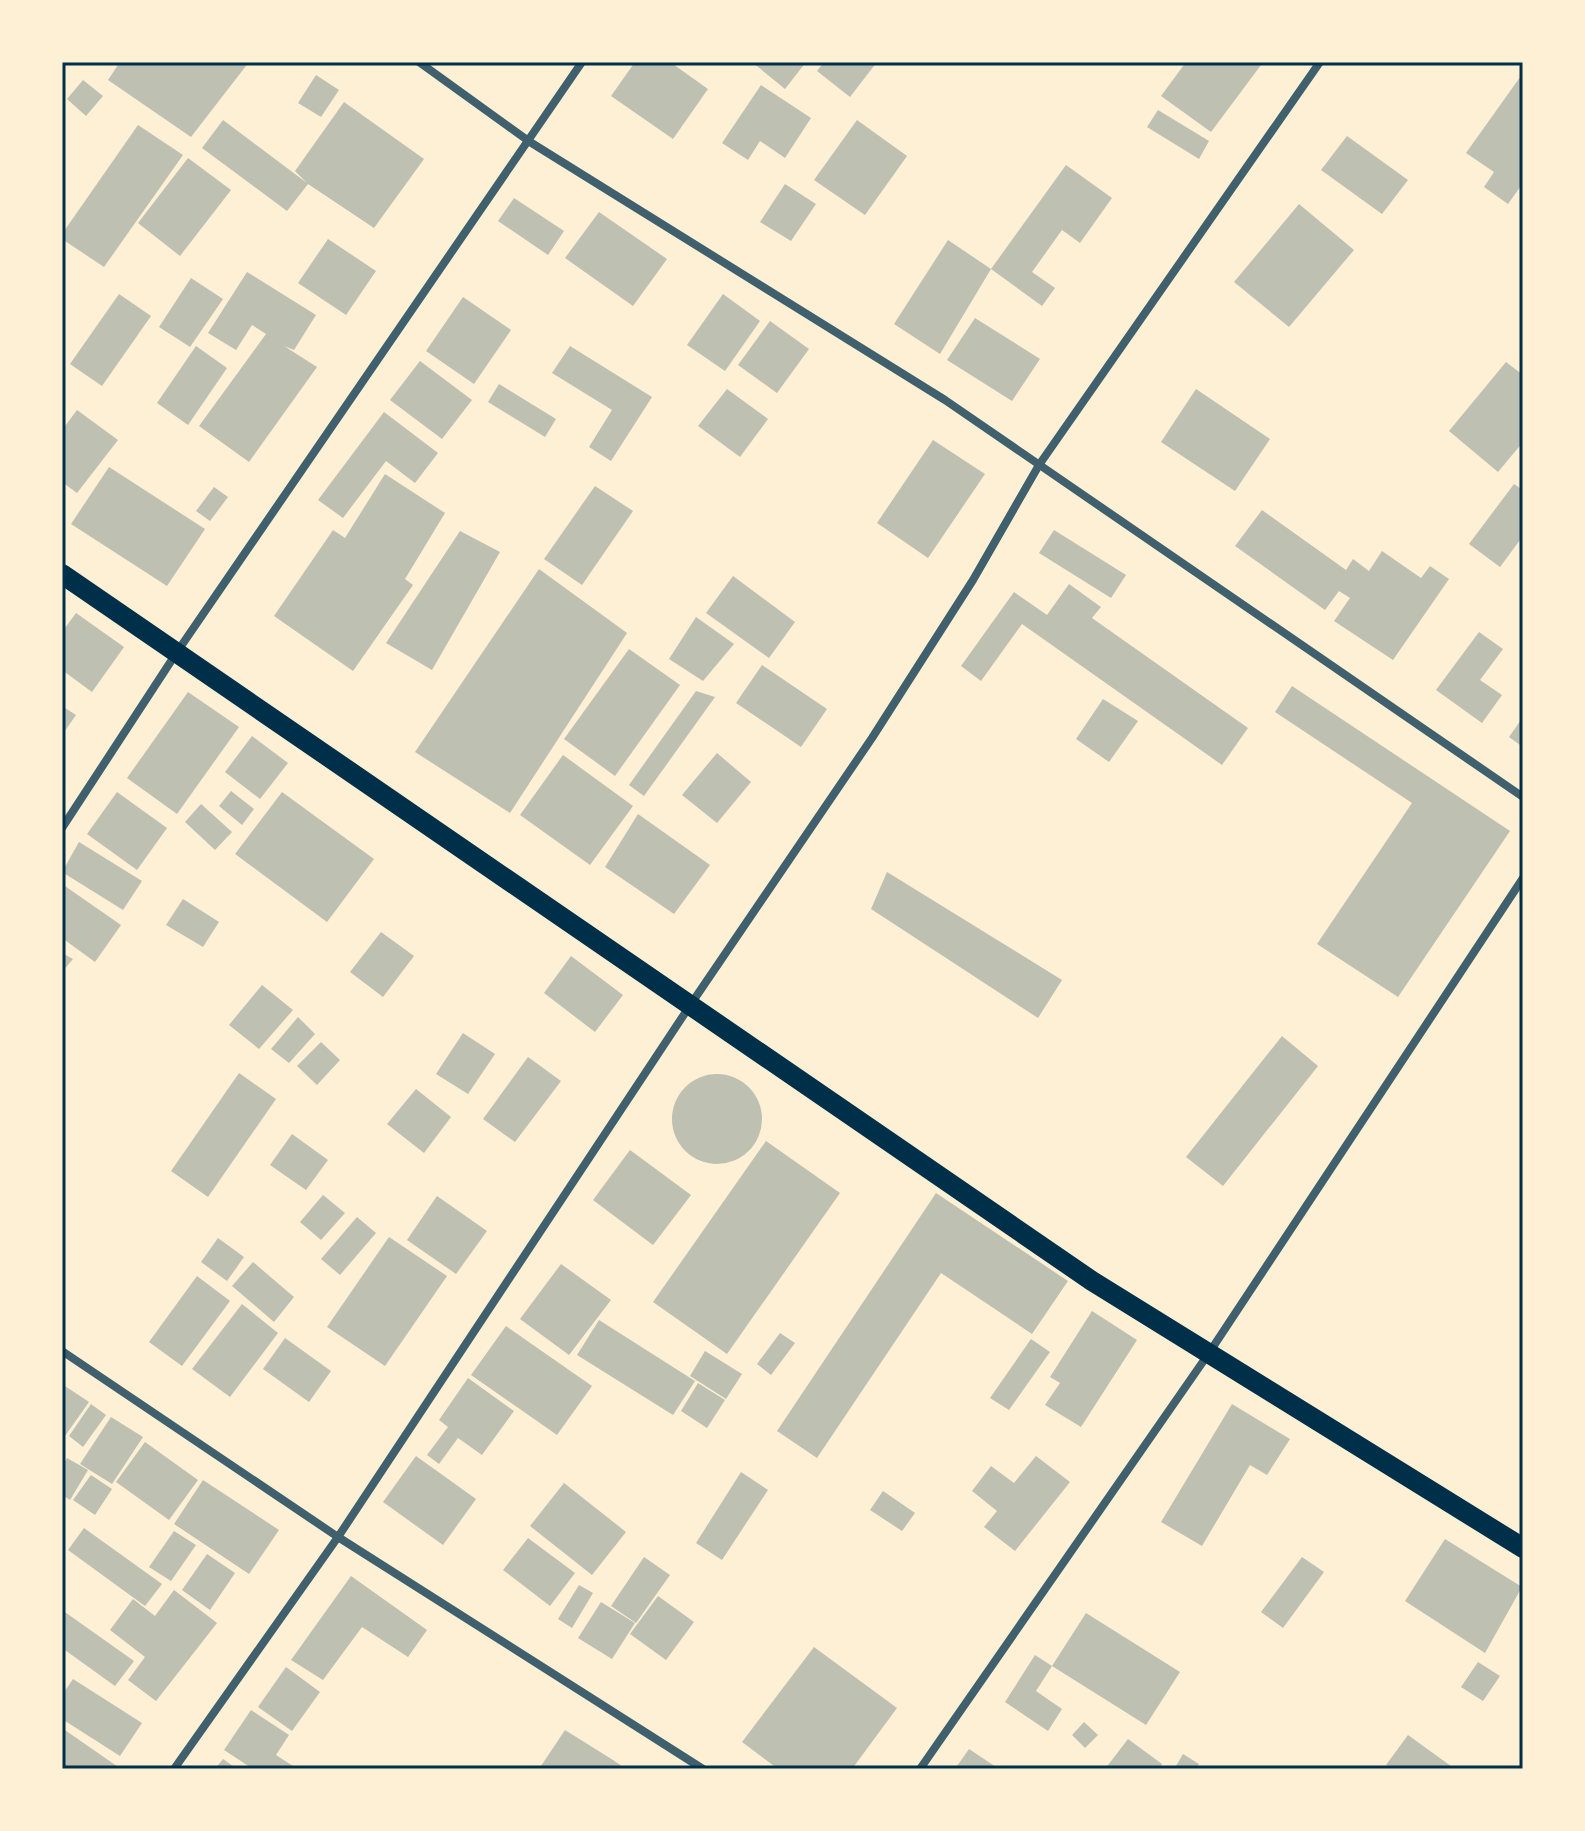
<svg xmlns="http://www.w3.org/2000/svg" width="1585" height="1831" viewBox="0 0 1585 1831" font-family="'Open Sans',sans-serif">
<style>
.building{fill:#bec0b2}
.lines{fill:none;stroke-linecap:round;stroke-linejoin:round}
.minor{stroke:#3f606c;stroke-width:8}
.primary{stroke:#003049;stroke-width:20}
.neatline{fill:none;stroke:#003049;stroke-width:3}
</style>
<rect width="100%" height="100%" fill="#fdf0d5"/>
<g class="building">
<polygon points="120,62 249,62 191,137 108,80"/>
<polygon points="635,62 670,62 708,89 673,139 611,96"/>
<polygon points="752,62 806,62 785,89"/>
<polygon points="824,62 877,62 850,97 817,71"/>
<polygon points="1186,62 1256,62 1261,65 1211,132 1161,96"/>
<polygon points="1523,73 1523,183 1508,204 1484,187 1494,172 1466,153"/>
<polygon points="316,75 339,90 321,117 298,103"/>
<polygon points="83,80 103,96 86,116 67,99"/>
<polygon points="761,85 811,118 785,158 760,141 748,160 722,143"/>
<polygon points="344,102 424,159 374,228 308,184 287,211 202,148 223,120 307,183 295,171"/>
<polygon points="1158,110 1209,141 1199,159 1147,127"/>
<polygon points="857,120 907,156 865,215 814,180"/>
<polygon points="138,125 183,155 104,267 62,239 62,234"/>
<polygon points="1347,136 1408,180 1382,214 1321,170"/>
<polygon points="188,158 231,190 180,256 138,223"/>
<polygon points="1066,165 1112,198 1080,243 1062,230 1032,272 1055,288 1042,306 991,269"/>
<polygon points="785,184 816,204 791,241 760,222"/>
<polygon points="514,198 564,231 548,255 498,221"/>
<polygon points="1299,204 1354,250 1289,327 1234,282"/>
<polygon points="599,212 667,259 633,306 565,258"/>
<polygon points="328,239 376,271 346,315 298,283"/>
<polygon points="948,240 991,269 940,354 894,324"/>
<polygon points="247,272 316,315 294,350 284,346 317,367 249,462 199,426 266,334 252,325 236,350 208,333"/>
<polygon points="191,278 223,299 190,347 159,327"/>
<polygon points="119,294 151,316 102,386 70,364"/>
<polygon points="723,294 760,321 725,371 687,345"/>
<polygon points="463,297 511,330 474,384 426,351"/>
<polygon points="975,318 1040,359 1012,401 947,360"/>
<polygon points="770,321 809,349 777,393 738,365"/>
<polygon points="196,346 227,368 188,425 157,403"/>
<polygon points="570,346 652,397 611,461 589,447 612,410 552,373"/>
<polygon points="420,361 472,400 442,439 390,400"/>
<polygon points="1506,362 1523,375 1523,442 1498,472 1449,431"/>
<polygon points="499,384 556,419 545,437 488,402"/>
<polygon points="727,389 768,419 740,457 698,426"/>
<polygon points="1196,389 1270,439 1235,491 1161,442"/>
<polygon points="77,410 118,440 77,493 62,482 62,430"/>
<polygon points="384,412 438,453 415,483 386,461 343,518 318,500"/>
<polygon points="933,440 985,474 928,558 877,523"/>
<polygon points="109,467 205,529 167,586 71,524"/>
<polygon points="385,474 445,513 405,579 413,585 353,671 274,616 333,530 345,538"/>
<polygon points="1514,484 1523,490 1523,536 1500,567 1469,544"/>
<polygon points="595,486 633,511 582,585 544,559"/>
<polygon points="214,487 228,497 210,521 196,511"/>
<polygon points="1262,510 1346,570 1353,559 1369,571 1382,551 1421,578 1430,566 1449,579 1393,660 1334,621 1350,598 1339,591 1325,610 1235,546"/>
<polygon points="1054,530 1126,575 1111,598 1039,553"/>
<polygon points="460,531 500,552 432,670 386,643"/>
<polygon points="539,569 627,633 510,813 415,752"/>
<polygon points="733,576 795,622 769,658 706,613"/>
<polygon points="1069,584 1101,607 1092,618 1248,728 1222,765 1022,624 981,681 961,666 1014,592 1047,615"/>
<polygon points="76,613 124,647 92,692 62,670 62,632"/>
<polygon points="696,617 734,644 703,681 669,659"/>
<polygon points="1479,632 1503,649 1480,680 1502,695 1482,723 1436,690"/>
<polygon points="629,649 680,685 615,776 564,739"/>
<polygon points="762,665 827,709 801,747 736,703"/>
<polygon points="1292,686 1510,831 1398,997 1317,944 1412,803 1275,712"/>
<polygon points="696,691 715,697 644,796 629,785"/>
<polygon points="188,692 239,727 177,814 127,778"/>
<polygon points="1103,699 1138,721 1109,762 1076,739"/>
<polygon points="62,706 76,715 62,735"/>
<polygon points="1523,717 1523,747 1509,737"/>
<polygon points="252,736 288,763 260,799 225,772"/>
<polygon points="717,753 751,782 717,823 682,795"/>
<polygon points="563,755 633,806 590,865 520,815"/>
<polygon points="231,791 254,809 242,825 219,806"/>
<polygon points="117,792 167,828 137,870 87,834"/>
<polygon points="282,792 374,859 327,922 235,854"/>
<polygon points="201,804 232,832 215,850 185,822"/>
<polygon points="638,814 710,865 674,914 605,867"/>
<polygon points="79,842 142,881 123,910 62,872"/>
<polygon points="887,872 1062,980 1038,1018 871,909"/>
<polygon points="62,884 121,925 95,962 62,938"/>
<polygon points="183,899 219,922 203,947 166,925"/>
<polygon points="381,932 414,956 383,997 350,972"/>
<polygon points="62,953 73,959 62,972"/>
<polygon points="571,956 623,995 595,1032 544,993"/>
<polygon points="262,985 293,1010 259,1049 229,1025"/>
<polygon points="298,1017 315,1034 289,1063 271,1049"/>
<polygon points="463,1033 495,1054 468,1094 436,1074"/>
<polygon points="1282,1036 1318,1066 1223,1186 1186,1157"/>
<polygon points="321,1042 340,1060 317,1085 297,1066"/>
<polygon points="528,1057 561,1081 515,1142 483,1119"/>
<polygon points="239,1073 276,1099 208,1197 171,1171"/>
<circle cx="717" cy="1119" r="45"/>
<polygon points="416,1089 451,1117 424,1153 387,1124"/>
<polygon points="292,1134 328,1160 306,1190 270,1165"/>
<polygon points="766,1141 840,1193 727,1354 653,1302"/>
<polygon points="630,1150 691,1195 653,1245 593,1200"/>
<polygon points="936,1193 1068,1281 1032,1334 941,1273 817,1458 777,1431"/>
<polygon points="323,1195 345,1213 321,1240 300,1222"/>
<polygon points="437,1196 487,1231 456,1274 407,1240"/>
<polygon points="357,1217 376,1233 340,1275 321,1259"/>
<polygon points="389,1237 447,1276 385,1366 327,1327"/>
<polygon points="218,1238 244,1257 227,1281 201,1262"/>
<polygon points="253,1262 294,1297 274,1322 232,1286"/>
<polygon points="561,1264 611,1300 569,1355 520,1319"/>
<polygon points="197,1276 230,1301 182,1366 149,1342"/>
<polygon points="242,1304 278,1333 230,1397 192,1369"/>
<polygon points="1092,1311 1137,1340 1081,1427 1045,1405 1060,1383 1050,1377"/>
<polygon points="599,1320 695,1381 673,1415 577,1355"/>
<polygon points="506,1326 592,1386 557,1435 471,1375"/>
<polygon points="780,1333 795,1343 771,1375 757,1364"/>
<polygon points="285,1338 331,1371 309,1402 263,1369"/>
<polygon points="1031,1339 1050,1352 1009,1410 990,1398"/>
<polygon points="705,1351 742,1374 726,1399 690,1376"/>
<polygon points="468,1378 514,1411 482,1455 458,1438 439,1464 427,1455 448,1427 439,1420"/>
<polygon points="698,1383 725,1400 707,1428 681,1411"/>
<polygon points="62,1384 89,1402 65,1436 62,1434"/>
<polygon points="91,1404 106,1415 83,1447 69,1436"/>
<polygon points="1232,1404 1290,1439 1267,1475 1250,1465 1202,1546 1161,1522"/>
<polygon points="111,1417 143,1437 112,1484 80,1464"/>
<polygon points="145,1442 198,1480 169,1520 116,1482"/>
<polygon points="416,1456 476,1499 443,1545 383,1502"/>
<polygon points="1036,1456 1070,1482 1015,1551 984,1527 997,1511 972,1491 991,1466 1014,1483"/>
<polygon points="67,1458 88,1470 70,1500 62,1495 62,1467"/>
<polygon points="741,1472 768,1490 722,1560 696,1543"/>
<polygon points="91,1475 112,1489 95,1515 73,1500"/>
<polygon points="203,1480 279,1530 249,1574 174,1524"/>
<polygon points="564,1483 626,1532 592,1575 530,1526"/>
<polygon points="883,1491 915,1513 902,1531 870,1510"/>
<polygon points="84,1528 162,1584 145,1606 68,1550"/>
<polygon points="174,1531 196,1545 171,1581 149,1567"/>
<polygon points="528,1538 575,1573 550,1606 503,1570"/>
<polygon points="1445,1539 1522,1587 1485,1653 1405,1601"/>
<polygon points="207,1554 235,1573 210,1610 182,1590"/>
<polygon points="644,1557 670,1575 636,1623 611,1606"/>
<polygon points="1302,1557 1324,1572 1283,1628 1261,1612"/>
<polygon points="351,1576 427,1630 408,1657 362,1627 323,1680 291,1660"/>
<polygon points="579,1585 593,1593 572,1628 558,1619"/>
<polygon points="174,1590 217,1623 156,1701 128,1680 145,1657 110,1630 133,1599 155,1616"/>
<polygon points="658,1596 694,1622 666,1660 630,1634"/>
<polygon points="601,1602 635,1623 612,1659 578,1638"/>
<polygon points="62,1610 134,1661 115,1686 62,1648"/>
<polygon points="1086,1613 1180,1672 1146,1725 1052,1666"/>
<polygon points="814,1647 897,1708 852,1769 778,1769 742,1742"/>
<polygon points="1035,1655 1052,1666 1036,1691 1062,1709 1048,1731 1005,1702"/>
<polygon points="1478,1662 1500,1676 1483,1701 1461,1687"/>
<polygon points="286,1667 320,1692 292,1731 258,1707"/>
<polygon points="73,1679 142,1723 120,1756 62,1719 62,1695"/>
<polygon points="251,1710 289,1735 276,1755 293,1766 291,1769 253,1769 224,1750"/>
<polygon points="1084,1722 1098,1735 1085,1748 1072,1735"/>
<polygon points="62,1728 121,1769 62,1769"/>
<polygon points="565,1730 613,1760 626,1769 539,1769"/>
<polygon points="1408,1735 1455,1769 1392,1769 1386,1765"/>
<polygon points="1128,1739 1162,1764 1159,1769 1105,1769"/>
<polygon points="969,1749 999,1769 955,1769"/>
<polygon points="1183,1754 1199,1764 1196,1769 1176,1766"/>
<polygon points="223,1759 237,1769 215,1769"/>
</g>
<g class="lines">
<g class="minor">
<polyline points="419,62 530,142 945,400 1523,797"/>
<polyline points="62,828 177,652 582,62"/>
<polyline points="62,1351 338,1537 703,1769"/>
<polyline points="174,1769 338,1537 691,1004 872,738 973,580 1039,465 1320,62"/>
<polyline points="920,1769 1209,1353 1523,878"/>
</g>
<polyline class="primary" points="62,574 1092,1281 1523,1548"/>
</g>
<rect width="1585" height="1831" fill="none" stroke="#fdf0d5" stroke-width="128"/>
<rect x="64" y="64" width="1457" height="1703" class="neatline"/>
</svg>
